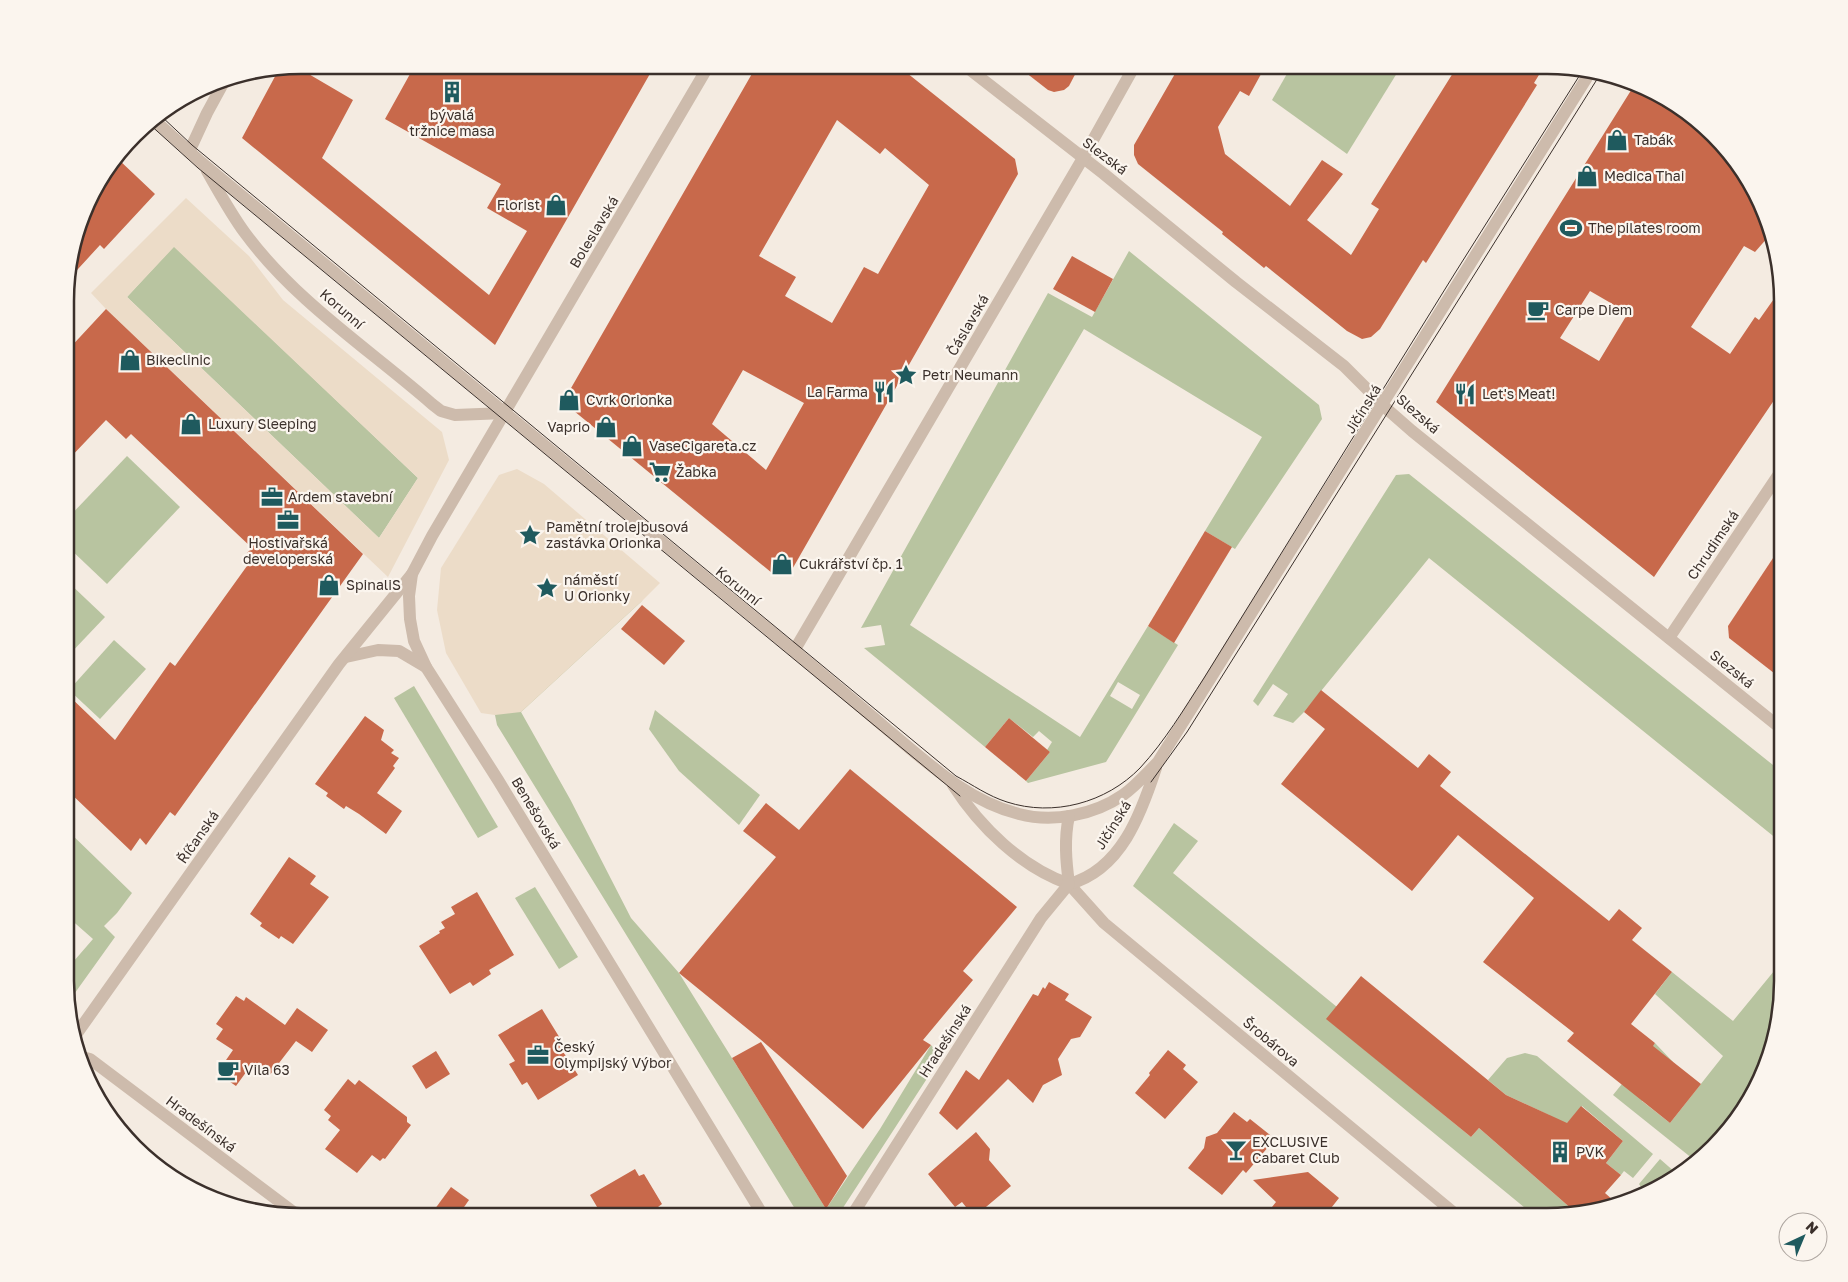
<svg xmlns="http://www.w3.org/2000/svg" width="1848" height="1282" viewBox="0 0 1848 1282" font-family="'Golos Text',sans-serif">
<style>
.green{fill:#b8c4a0;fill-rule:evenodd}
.plaza{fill:#ecdcc8;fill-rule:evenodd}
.building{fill:#c8694b;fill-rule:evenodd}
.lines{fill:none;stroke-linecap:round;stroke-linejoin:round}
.minor{stroke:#cdbbac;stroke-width:12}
.tram{stroke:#3b302b;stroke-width:1}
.labels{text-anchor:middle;stroke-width:4.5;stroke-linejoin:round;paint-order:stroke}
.poi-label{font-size:14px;fill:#3b302b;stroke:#fbf5ee;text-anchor:start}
.street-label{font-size:14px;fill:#3b302b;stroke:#fbf5ee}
.rim{fill:none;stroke:#3b302b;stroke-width:2.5}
</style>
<rect width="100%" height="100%" fill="#f4ebe1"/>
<g class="green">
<polygon points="1292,65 1402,65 1347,154 1272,100"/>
<polygon points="174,246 418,478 379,538 127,297"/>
<path d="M1129,251L1319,405L1322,419L1235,549L1205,531L1262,437L1084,329L910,625L1080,737L1148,626L1178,645L1106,762L1028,783L1026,781L1050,752L1047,750L1052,742L1039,731L1033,737L1009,718L985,747L864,648L885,645L881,625L861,628L1048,293L1092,317ZM1118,682L1140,695L1132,709L1110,696Z"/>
<polygon points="127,456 180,507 107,584 67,546 67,519"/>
<polygon points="1409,474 1783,773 1783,844 1429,558 1304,712 1293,723 1273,716 1288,694 1273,684 1258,706 1253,701 1396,475"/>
<polygon points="67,581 105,617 67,657"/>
<polygon points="643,600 521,712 570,799 631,918 679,973 826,1209 880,1129 931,1045 941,1057 837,1217 800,1217 497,725 495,715 486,707"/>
<polygon points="114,640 146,669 100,719 69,690"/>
<polygon points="414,686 498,827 478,838 394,698"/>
<polygon points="655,710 760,795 739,825 679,771 649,729"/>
<polygon points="1174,823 1198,841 1173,873 1337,1007 1327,1019 1471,1137 1479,1128 1574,1211 1548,1217 1536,1217 1133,886"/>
<polygon points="67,830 132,893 117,913 104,926 115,937 67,1004 67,969 93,939 68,917 67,918"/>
<polygon points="535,887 578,957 559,969 515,898"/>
<polygon points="1783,960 1783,996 1770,1057 1734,1125 1693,1159 1613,1095 1655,1043 1673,1062 1642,1101 1670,1123 1723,1056 1655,994 1672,972 1733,1021"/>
<polygon points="1525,1053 1537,1056 1653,1154 1633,1178 1624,1171 1621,1175 1606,1163 1623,1141 1582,1106 1564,1127 1549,1115 1506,1095 1488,1080 1507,1058"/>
<polygon points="1660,1159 1676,1173 1652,1193 1633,1197 1641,1187 1639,1184"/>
</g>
<g class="plaza">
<path d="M186,198L249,256L283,300L442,432L449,460L388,577L106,309L91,293ZM174,247L418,478L379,538L127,297Z"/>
<polygon points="517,469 544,484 660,583 643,600 521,712 495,715 481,713 446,653 437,610 441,568 499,475"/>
</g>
<g class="building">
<polygon points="415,65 655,65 495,345 242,138 279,69 295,66 353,100 322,158 489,295 527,231 487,208 501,184 385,119"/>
<path d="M757,65H897L1015,159L1018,174L790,573L779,576L772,573L563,402ZM837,120L880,154L885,148L929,185L878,274L864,267L832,323L785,296L796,277L759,256ZM743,370L804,403L766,470L712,424Z"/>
<polygon points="1016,65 1080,65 1069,86 1064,90 1054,92 1048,90"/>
<polygon points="1180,65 1266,65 1249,96 1240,91 1218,127 1225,154 1290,206 1322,160 1343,174 1307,220 1351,255 1379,209 1371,204 1458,65 1545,65 1534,83 1537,85 1426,263 1423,260 1380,329 1371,337 1362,339 1347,331 1266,266 1264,268 1222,234 1223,232 1138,164 1134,155 1134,145"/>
<path d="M1635,84L1691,114L1759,196L1769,236L1755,252L1744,246L1691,327L1730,354L1755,317L1759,320L1783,286V387L1654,577L1436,402ZM1590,291L1628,313L1599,361L1560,338Z"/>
<polygon points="118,159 155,194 104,249 100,245 67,281 67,270 89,196"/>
<polygon points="1072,256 1113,279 1095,312 1053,289"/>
<polygon points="106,309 363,554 175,816 170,812 146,845 140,838 131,851 67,790 67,694 115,740 170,662 175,666 252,559 247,553 252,548 131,434 126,439 106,420 67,461 67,351"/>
<polygon points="1205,531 1232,547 1174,643 1148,626"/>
<polygon points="1783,543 1783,680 1729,638 1728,626"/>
<polygon points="642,605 685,641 664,665 621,629"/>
<polygon points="1321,690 1418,768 1429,754 1451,772 1440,786 1609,921 1619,909 1642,928 1632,940 1672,972 1631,1024 1655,1043 1653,1046 1701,1084 1670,1123 1567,1041 1574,1033 1483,962 1534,898 1458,835 1412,891 1281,784 1325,729 1304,712"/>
<polygon points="365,716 384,730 381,740 394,750 391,753 399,758 393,766 395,768 377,793 402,811 386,834 359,814 346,806 344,809 326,796 328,793 315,784"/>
<polygon points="1009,718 1050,752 1026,781 985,747"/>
<polygon points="850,769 1017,907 963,971 973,980 923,1040 931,1045 863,1129 760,1039 679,973 776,857 743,831 766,803 799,830"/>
<polygon points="289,857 316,876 310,884 329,897 293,944 281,936 279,939 260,926 262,923 250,914"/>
<polygon points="477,892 514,955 489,970 491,974 473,986 470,982 450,994 419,946 440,933 439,931 445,928 441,922 455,914 451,907"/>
<polygon points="1361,976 1506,1095 1567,1123 1581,1106 1623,1141 1606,1163 1621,1175 1605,1193 1614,1201 1574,1211 1479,1128 1471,1137 1326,1019"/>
<polygon points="1049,982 1069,994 1065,1000 1092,1017 1080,1037 1071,1039 1058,1059 1062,1075 1043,1085 1033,1103 1008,1079 957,1130 939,1113 966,1070 979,1080 1033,994 1038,996 1043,987 1045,989"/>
<polygon points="236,996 244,1001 246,997 285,1025 297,1008 328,1030 312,1052 296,1041 269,1076 252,1064 236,1086 217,1073 233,1050 216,1039 223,1029 216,1024"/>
<polygon points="542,1009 566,1048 562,1050 578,1075 538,1100 527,1082 522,1085 509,1064 515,1061 498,1035"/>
<polygon points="761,1042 847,1176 826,1209 732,1058"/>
<polygon points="1168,1050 1186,1065 1183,1069 1198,1082 1165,1119 1135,1093 1150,1075 1149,1073"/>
<polygon points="436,1051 450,1074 426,1089 412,1066"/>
<polygon points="348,1079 355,1085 359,1080 407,1117 407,1122 411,1125 385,1159 383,1158 380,1161 372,1155 357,1173 325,1149 340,1130 328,1120 331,1116 324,1110"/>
<polygon points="1234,1112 1247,1122 1250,1119 1275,1139 1246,1173 1243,1170 1222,1195 1188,1168 1204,1148 1206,1137 1217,1133"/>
<polygon points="976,1132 990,1149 989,1160 1011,1186 974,1217 962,1202 955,1207 928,1174"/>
<polygon points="635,1169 639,1176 644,1174 662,1204 658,1207 663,1217 603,1217 590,1195"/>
<polygon points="1308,1172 1339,1198 1324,1217 1264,1217 1276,1202 1253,1180"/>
<polygon points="451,1187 469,1200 457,1217 429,1217"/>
</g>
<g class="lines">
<g class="minor">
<polyline points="709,65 432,536 412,574 409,596 410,619 414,641 426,667 498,780 764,1217"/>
<polyline points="964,65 1104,174 1236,282 1344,366 1388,410 1412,431 1783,730"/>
<path d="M153,119L202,163C395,322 588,482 781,640C817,670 853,700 888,730C928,763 967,801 1019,814C1053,823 1094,815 1123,795C1136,786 1147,773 1158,762L1591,71"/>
<polyline points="189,152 207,113 225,80"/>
<path d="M207,171C219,192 231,214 245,233C295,301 369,349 432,404L441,411L455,415L505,413"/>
<polyline points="1669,638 1783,468"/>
<polyline points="794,651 1083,158 1135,65"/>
<polyline points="346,657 378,650 399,651 426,667"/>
<path d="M953,785C980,827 1021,867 1069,884"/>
<polyline points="1069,884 1104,923 1459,1217"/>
<path d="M1069,884C1121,870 1141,814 1156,768"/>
<path d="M1069,884C1066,861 1064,839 1069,816"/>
<polyline points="75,1036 339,664 412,574"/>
<polyline points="82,1057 90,1059 300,1217"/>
<polyline points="851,1217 1041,918 1069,884"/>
</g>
<g class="tram">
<path d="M160,115L192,145L956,776C973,785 988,796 1007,802C1053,817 1106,803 1140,768C1165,741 1184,709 1204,678L1455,273L1583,70"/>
<polyline points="147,122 198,168 960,796"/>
<polyline points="1151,782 1187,732 1601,73"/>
</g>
</g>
<defs>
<g id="building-bare" transform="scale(1.725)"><path d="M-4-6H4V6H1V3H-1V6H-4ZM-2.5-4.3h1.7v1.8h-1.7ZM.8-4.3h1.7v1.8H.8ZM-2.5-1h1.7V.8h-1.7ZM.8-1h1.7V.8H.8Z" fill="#1f5a5e" stroke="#fbf5ee" stroke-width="2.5" paint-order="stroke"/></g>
<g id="shop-bare" transform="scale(1.725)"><path d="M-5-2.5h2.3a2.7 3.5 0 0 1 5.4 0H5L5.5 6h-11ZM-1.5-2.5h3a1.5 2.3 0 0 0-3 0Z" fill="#1f5a5e" stroke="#fbf5ee" stroke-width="2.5" paint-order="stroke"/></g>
<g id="stadium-bare" transform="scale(1.725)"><path d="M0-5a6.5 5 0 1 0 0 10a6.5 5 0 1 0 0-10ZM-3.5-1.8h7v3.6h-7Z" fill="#1f5a5e" stroke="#fbf5ee" stroke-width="2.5" paint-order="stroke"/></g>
<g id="cafe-bare" transform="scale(1.725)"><path d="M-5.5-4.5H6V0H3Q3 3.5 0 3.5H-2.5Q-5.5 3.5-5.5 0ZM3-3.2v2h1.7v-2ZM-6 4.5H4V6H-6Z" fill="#1f5a5e" stroke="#fbf5ee" stroke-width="2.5" paint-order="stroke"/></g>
<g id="sight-bare" transform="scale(1.725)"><path d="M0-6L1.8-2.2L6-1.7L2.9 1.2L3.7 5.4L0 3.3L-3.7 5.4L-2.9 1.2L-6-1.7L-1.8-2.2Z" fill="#1f5a5e" stroke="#fbf5ee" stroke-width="2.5" paint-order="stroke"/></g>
<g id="restaurant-bare" transform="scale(1.725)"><path d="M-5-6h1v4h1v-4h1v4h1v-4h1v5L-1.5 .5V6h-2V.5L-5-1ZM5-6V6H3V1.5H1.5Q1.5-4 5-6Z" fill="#1f5a5e" stroke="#fbf5ee" stroke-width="2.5" paint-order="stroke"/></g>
<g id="supermarket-bare" transform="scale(1.725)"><path d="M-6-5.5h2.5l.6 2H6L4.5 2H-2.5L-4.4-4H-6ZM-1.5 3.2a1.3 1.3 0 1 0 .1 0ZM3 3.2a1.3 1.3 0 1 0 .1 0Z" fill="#1f5a5e" stroke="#fbf5ee" stroke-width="2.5" paint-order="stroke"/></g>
<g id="office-bare" transform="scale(1.725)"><path d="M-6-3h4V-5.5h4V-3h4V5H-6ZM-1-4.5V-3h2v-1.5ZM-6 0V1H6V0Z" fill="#1f5a5e" stroke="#fbf5ee" stroke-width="2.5" paint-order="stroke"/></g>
<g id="bar-bare" transform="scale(1.725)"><path d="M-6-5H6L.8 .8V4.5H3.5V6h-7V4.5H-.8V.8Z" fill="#1f5a5e" stroke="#fbf5ee" stroke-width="2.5" paint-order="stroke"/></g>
</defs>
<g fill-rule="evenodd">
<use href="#building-bare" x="452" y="92"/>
<use href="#shop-bare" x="1617" y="140"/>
<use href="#shop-bare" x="1587" y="176"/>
<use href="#shop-bare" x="556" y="205"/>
<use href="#stadium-bare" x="1571" y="228"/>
<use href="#cafe-bare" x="1538" y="310"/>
<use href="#shop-bare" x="130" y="360"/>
<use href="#sight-bare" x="906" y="375"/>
<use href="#restaurant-bare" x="884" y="392"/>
<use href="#restaurant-bare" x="1465" y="394"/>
<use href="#shop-bare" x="569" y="400"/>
<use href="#shop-bare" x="191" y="424"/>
<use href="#shop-bare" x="606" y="427"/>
<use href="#shop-bare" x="632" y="446"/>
<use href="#supermarket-bare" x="660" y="472"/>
<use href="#office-bare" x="272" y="497"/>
<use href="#office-bare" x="288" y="520"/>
<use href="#sight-bare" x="530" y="535"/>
<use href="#shop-bare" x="782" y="564"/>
<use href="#shop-bare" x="329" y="585"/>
<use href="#sight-bare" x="547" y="588"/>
<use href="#office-bare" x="538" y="1055"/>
<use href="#cafe-bare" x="228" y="1070"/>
<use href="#bar-bare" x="1236" y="1150"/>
<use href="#building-bare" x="1560" y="1152"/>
</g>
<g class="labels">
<g class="poi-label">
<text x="452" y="120" text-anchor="middle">bývalá<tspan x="452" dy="16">tržnice masa</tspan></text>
<text x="1634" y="145">Tabák</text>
<text x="1604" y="181">Medica Thai</text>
<text x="540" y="210" text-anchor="end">Florist</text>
<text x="1588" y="233">The pilates room</text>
<text x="1555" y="315">Carpe Diem</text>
<text x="146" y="365">Bikeclinic</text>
<text x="922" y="380">Petr Neumann</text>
<text x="868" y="397" text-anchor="end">La Farma</text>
<text x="1482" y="399">Let's Meat!</text>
<text x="586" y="405">Cvrk Orionka</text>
<text x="208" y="429">Luxury Sleeping</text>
<text x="590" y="432" text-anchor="end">Vaprio</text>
<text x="649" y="451">VaseCigareta.cz</text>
<text x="676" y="477">Žabka</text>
<text x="288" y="502">Ardem stavební</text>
<text x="546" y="532">Pamětní trolejbusová<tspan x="546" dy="16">zastávka Orionka</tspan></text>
<text x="288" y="548" text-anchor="middle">Hostivařská<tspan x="288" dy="16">developerská</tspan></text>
<text x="799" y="569">Cukrářství čp. 1</text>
<text x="564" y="585">náměstí<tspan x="564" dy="16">U Orionky</tspan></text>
<text x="346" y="590">SpinaliS</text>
<text x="554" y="1052">Český<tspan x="554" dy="16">Olympijský Výbor</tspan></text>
<text x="244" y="1075">Vila 63</text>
<text x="1252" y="1147">EXCLUSIVE<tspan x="1252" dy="16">Cabaret Club</tspan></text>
<text x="1576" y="1157">PVK</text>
</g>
<g class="street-label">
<text transform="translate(1105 156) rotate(37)" y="5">Slezská</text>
<text transform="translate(594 232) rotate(-59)" y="5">Boleslavská</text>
<text transform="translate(342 309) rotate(41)" y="5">Korunní</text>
<text transform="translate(968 325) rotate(-60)" y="5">Čáslavská</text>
<text transform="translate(1363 409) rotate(-58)" y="5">Jičínská</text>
<text transform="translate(1418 414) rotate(41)" y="5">Slezská</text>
<text transform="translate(1713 545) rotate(-56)" y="5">Chrudimská</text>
<text transform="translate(738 586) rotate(39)" y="5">Korunní</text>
<text transform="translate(1732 669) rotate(39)" y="5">Slezská</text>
<text transform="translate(536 813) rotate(59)" y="5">Benešovská</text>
<text transform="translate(1113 825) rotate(-58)" y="5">Jičínská</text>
<text transform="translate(198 837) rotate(-55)" y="5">Říčanská</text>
<text transform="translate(945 1041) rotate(-57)" y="5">Hradešínská</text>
<text transform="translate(1271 1042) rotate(40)" y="5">Šrobárova</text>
<text transform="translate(201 1124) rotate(37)" y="5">Hradešínská</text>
</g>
</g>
<path d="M0 0H1848V1282H0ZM301 74H1547A227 227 0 0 1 1774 301V981A227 227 0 0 1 1547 1208H301A227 227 0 0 1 74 981V301A227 227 0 0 1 301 74Z" fill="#fbf5ee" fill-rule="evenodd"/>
<path class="rim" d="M301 74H1547A227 227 0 0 1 1774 301V981A227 227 0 0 1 1547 1208H301A227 227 0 0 1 74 981V301A227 227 0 0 1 301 74Z"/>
<g transform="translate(1803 1237) rotate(44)"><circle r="24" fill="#fbf5ee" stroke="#aea6a0"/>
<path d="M0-4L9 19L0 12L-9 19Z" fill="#1f5a5e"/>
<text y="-8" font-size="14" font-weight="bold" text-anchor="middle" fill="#3b302b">N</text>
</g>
</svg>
